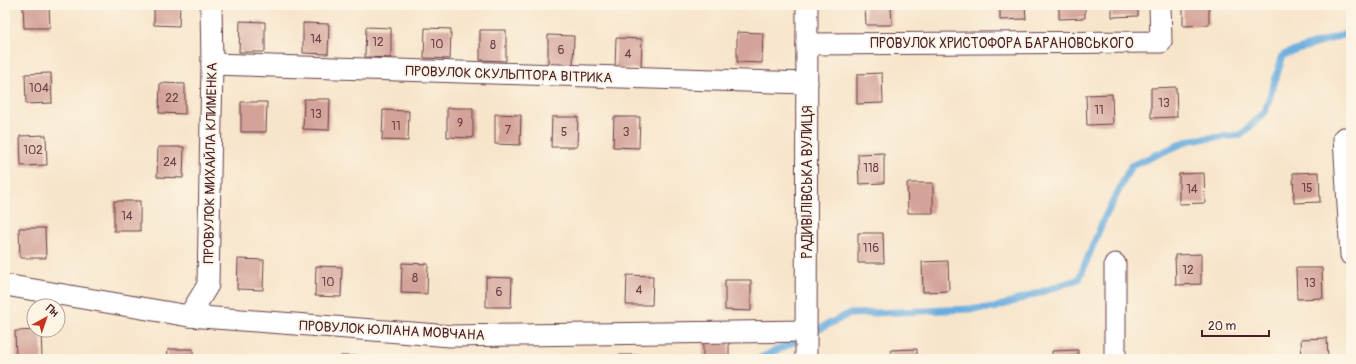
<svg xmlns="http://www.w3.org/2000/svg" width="1356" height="364" viewBox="0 0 1356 364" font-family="Pangolin,sans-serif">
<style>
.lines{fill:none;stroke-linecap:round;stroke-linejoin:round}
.stream{stroke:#6aaddf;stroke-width:7}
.building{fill:#d3a298}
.minor-casing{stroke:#643d43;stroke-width:23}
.minor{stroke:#fff;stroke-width:21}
.labels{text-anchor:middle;stroke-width:4;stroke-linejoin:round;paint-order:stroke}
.number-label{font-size:12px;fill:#6c4046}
.street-label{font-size:14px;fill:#4a1f2b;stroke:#fcf5e5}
</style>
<rect width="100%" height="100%" fill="#fcf5e5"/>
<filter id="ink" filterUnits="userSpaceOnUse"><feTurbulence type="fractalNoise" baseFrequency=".025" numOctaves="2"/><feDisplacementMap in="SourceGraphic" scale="8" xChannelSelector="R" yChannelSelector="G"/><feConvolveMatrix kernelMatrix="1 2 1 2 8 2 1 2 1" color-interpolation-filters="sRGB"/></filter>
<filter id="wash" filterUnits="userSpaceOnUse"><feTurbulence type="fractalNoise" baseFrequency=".012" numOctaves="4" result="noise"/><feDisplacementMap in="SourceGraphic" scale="16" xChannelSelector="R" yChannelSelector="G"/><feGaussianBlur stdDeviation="0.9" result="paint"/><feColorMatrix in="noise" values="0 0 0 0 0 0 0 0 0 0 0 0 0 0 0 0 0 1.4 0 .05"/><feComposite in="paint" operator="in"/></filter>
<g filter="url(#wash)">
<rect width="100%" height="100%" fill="#f7e5cb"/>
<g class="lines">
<polyline class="stream" points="759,359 849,314 994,308 1079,279 1103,221 1131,166 1190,140 1241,135 1265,112 1283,55 1351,32"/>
</g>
<g id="blocks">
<g class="building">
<polygon points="23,5 49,5 50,28 24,28"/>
<polygon points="154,5 180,5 179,26 154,25"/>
<polygon points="865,5 891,5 892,25 866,25"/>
<polygon points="1000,5 1025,5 1026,19 1000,20"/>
<polygon points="1059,5 1085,5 1085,18 1059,19"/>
<polygon points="1112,5 1138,5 1138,16 1112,17"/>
<polygon points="1183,5 1209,5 1209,25 1183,26"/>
<polygon points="240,21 265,22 265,52 239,52"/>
<polygon points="303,23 329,24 328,54 303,53"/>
<polygon points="366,27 391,28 391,58 365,57"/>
<polygon points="425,28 451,29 450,59 424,58"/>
<polygon points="480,30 506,30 506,61 480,60"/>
<polygon points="737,32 763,33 762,63 737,62"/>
<polygon points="548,35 574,36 573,66 548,65"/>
<polygon points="616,38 642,39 641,69 615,68"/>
<polygon points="51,73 52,103 26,104 25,74"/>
<polygon points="882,73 883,103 857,104 857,74"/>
<polygon points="160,83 185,84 185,114 159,113"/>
<polygon points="1176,87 1177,117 1151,118 1151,88"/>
<polygon points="1112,94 1113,124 1087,125 1086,95"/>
<polygon points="304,99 330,99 329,130 303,129"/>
<polygon points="241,102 267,102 266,132 241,132"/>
<polygon points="447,108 473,108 473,138 447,137"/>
<polygon points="383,110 409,111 408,141 382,140"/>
<polygon points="495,114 521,115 520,145 495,144"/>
<polygon points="552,117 578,117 577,147 551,147"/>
<polygon points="614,117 640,117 639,148 613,147"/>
<polygon points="46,135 47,165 21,166 20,136"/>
<polygon points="158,147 184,147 183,178 157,177"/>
<polygon points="884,153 884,183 859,184 858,154"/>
<polygon points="1319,172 1320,202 1294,203 1293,173"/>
<polygon points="1204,173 1205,203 1179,204 1179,174"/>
<polygon points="907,183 933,183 933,213 908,213"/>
<rect x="114" y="201" width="26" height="30"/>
<polygon points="19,228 45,228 46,258 20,258"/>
<polygon points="858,233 883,233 884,263 858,263"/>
<polygon points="1201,254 1201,284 1176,285 1175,255"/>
<polygon points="238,259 264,260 263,290 237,289"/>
<polygon points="948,261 949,291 923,292 922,262"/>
<polygon points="402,263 428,264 427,294 401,293"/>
<polygon points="316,266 342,267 341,297 315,296"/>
<polygon points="1296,268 1322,268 1323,298 1297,299"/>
<polygon points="627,275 653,276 652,305 626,305"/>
<polygon points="486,277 512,278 511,307 486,307"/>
<polygon points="725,280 751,280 751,311 725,310"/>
<polygon points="41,330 42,359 16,359 15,331"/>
<polygon points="1327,338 1328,359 1302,359 1301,339"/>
<rect x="703" y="342" width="26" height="17"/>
<polygon points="168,349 193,349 193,359 167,359"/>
<polygon points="917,349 917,359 892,359 891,350"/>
<polygon points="1078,350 1078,359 1052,359 1052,351"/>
<rect x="620" y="355" width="26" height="4"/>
<rect x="341" y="356" width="26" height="3"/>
<polygon points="1169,356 1169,359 1143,359 1143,357"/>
</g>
</g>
</g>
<g filter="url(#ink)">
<use href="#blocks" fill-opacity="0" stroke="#643d43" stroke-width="1"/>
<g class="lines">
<g class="minor-casing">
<g id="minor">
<polyline points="807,44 1161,42 1160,5"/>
<polyline points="212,64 807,83"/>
<polyline points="1344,138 1351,255"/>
<polyline points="5,285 189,316 451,336 806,331"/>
<polyline points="189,316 208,285 212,64 211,5"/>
<polyline points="806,359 807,5"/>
<polyline points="1115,359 1115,264"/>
</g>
</g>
<use href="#minor" class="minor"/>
</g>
</g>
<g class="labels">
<g class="number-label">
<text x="316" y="43">14</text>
<text x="378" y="46">12</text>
<text x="437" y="48">10</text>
<text x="493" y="49">8</text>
<text x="561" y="54">6</text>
<text x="628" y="58">4</text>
<text x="39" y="92">104</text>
<text x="172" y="102">22</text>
<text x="1164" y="107">13</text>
<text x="1099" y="114">11</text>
<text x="316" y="118">13</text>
<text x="460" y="127">9</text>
<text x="396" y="130">11</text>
<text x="508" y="134">7</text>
<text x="564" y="136">5</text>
<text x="626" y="136">3</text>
<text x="33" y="154">102</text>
<text x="170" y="166">24</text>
<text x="871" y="172">118</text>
<text x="1307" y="192">15</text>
<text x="1192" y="193">14</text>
<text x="127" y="220">14</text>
<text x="871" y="252">116</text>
<text x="1188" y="274">12</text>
<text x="415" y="282">8</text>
<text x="328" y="286">10</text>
<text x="1310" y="287">13</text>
<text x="639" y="294">4</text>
<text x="499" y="296">6</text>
</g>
<g class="street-label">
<text x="1002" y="48">ПРОВУЛОК ХРИСТОФОРА БАРАНОВСЬКОГО</text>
<text transform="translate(509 74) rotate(2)" y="5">ПРОВУЛОК СКУЛЬПТОРА ВІТРИКА</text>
<text transform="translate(210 163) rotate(-89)" y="5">ПРОВУЛОК МИХАЙЛА КЛИМЕНКА</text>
<text transform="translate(807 182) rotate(-90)" y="5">РАДИВІЛІВСЬКА ВУЛИЦЯ</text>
<text transform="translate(392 330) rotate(3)" y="5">ПРОВУЛОК ЮЛІАНА МОВЧАНА</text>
</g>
</g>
<rect width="1356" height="364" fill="none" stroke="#fcf5e5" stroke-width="20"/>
<g transform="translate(46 318) rotate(40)"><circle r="19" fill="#fcf5e5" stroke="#b59f9b"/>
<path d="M0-3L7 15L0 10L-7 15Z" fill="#c8321e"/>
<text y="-6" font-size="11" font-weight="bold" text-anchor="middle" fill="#4a1f2b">Пн</text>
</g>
<path d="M1202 330v6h67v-6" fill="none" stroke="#4a1f2b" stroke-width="2"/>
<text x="1208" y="330" font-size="12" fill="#4a1f2b" stroke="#fcf5e5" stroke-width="3" paint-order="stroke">20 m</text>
</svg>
